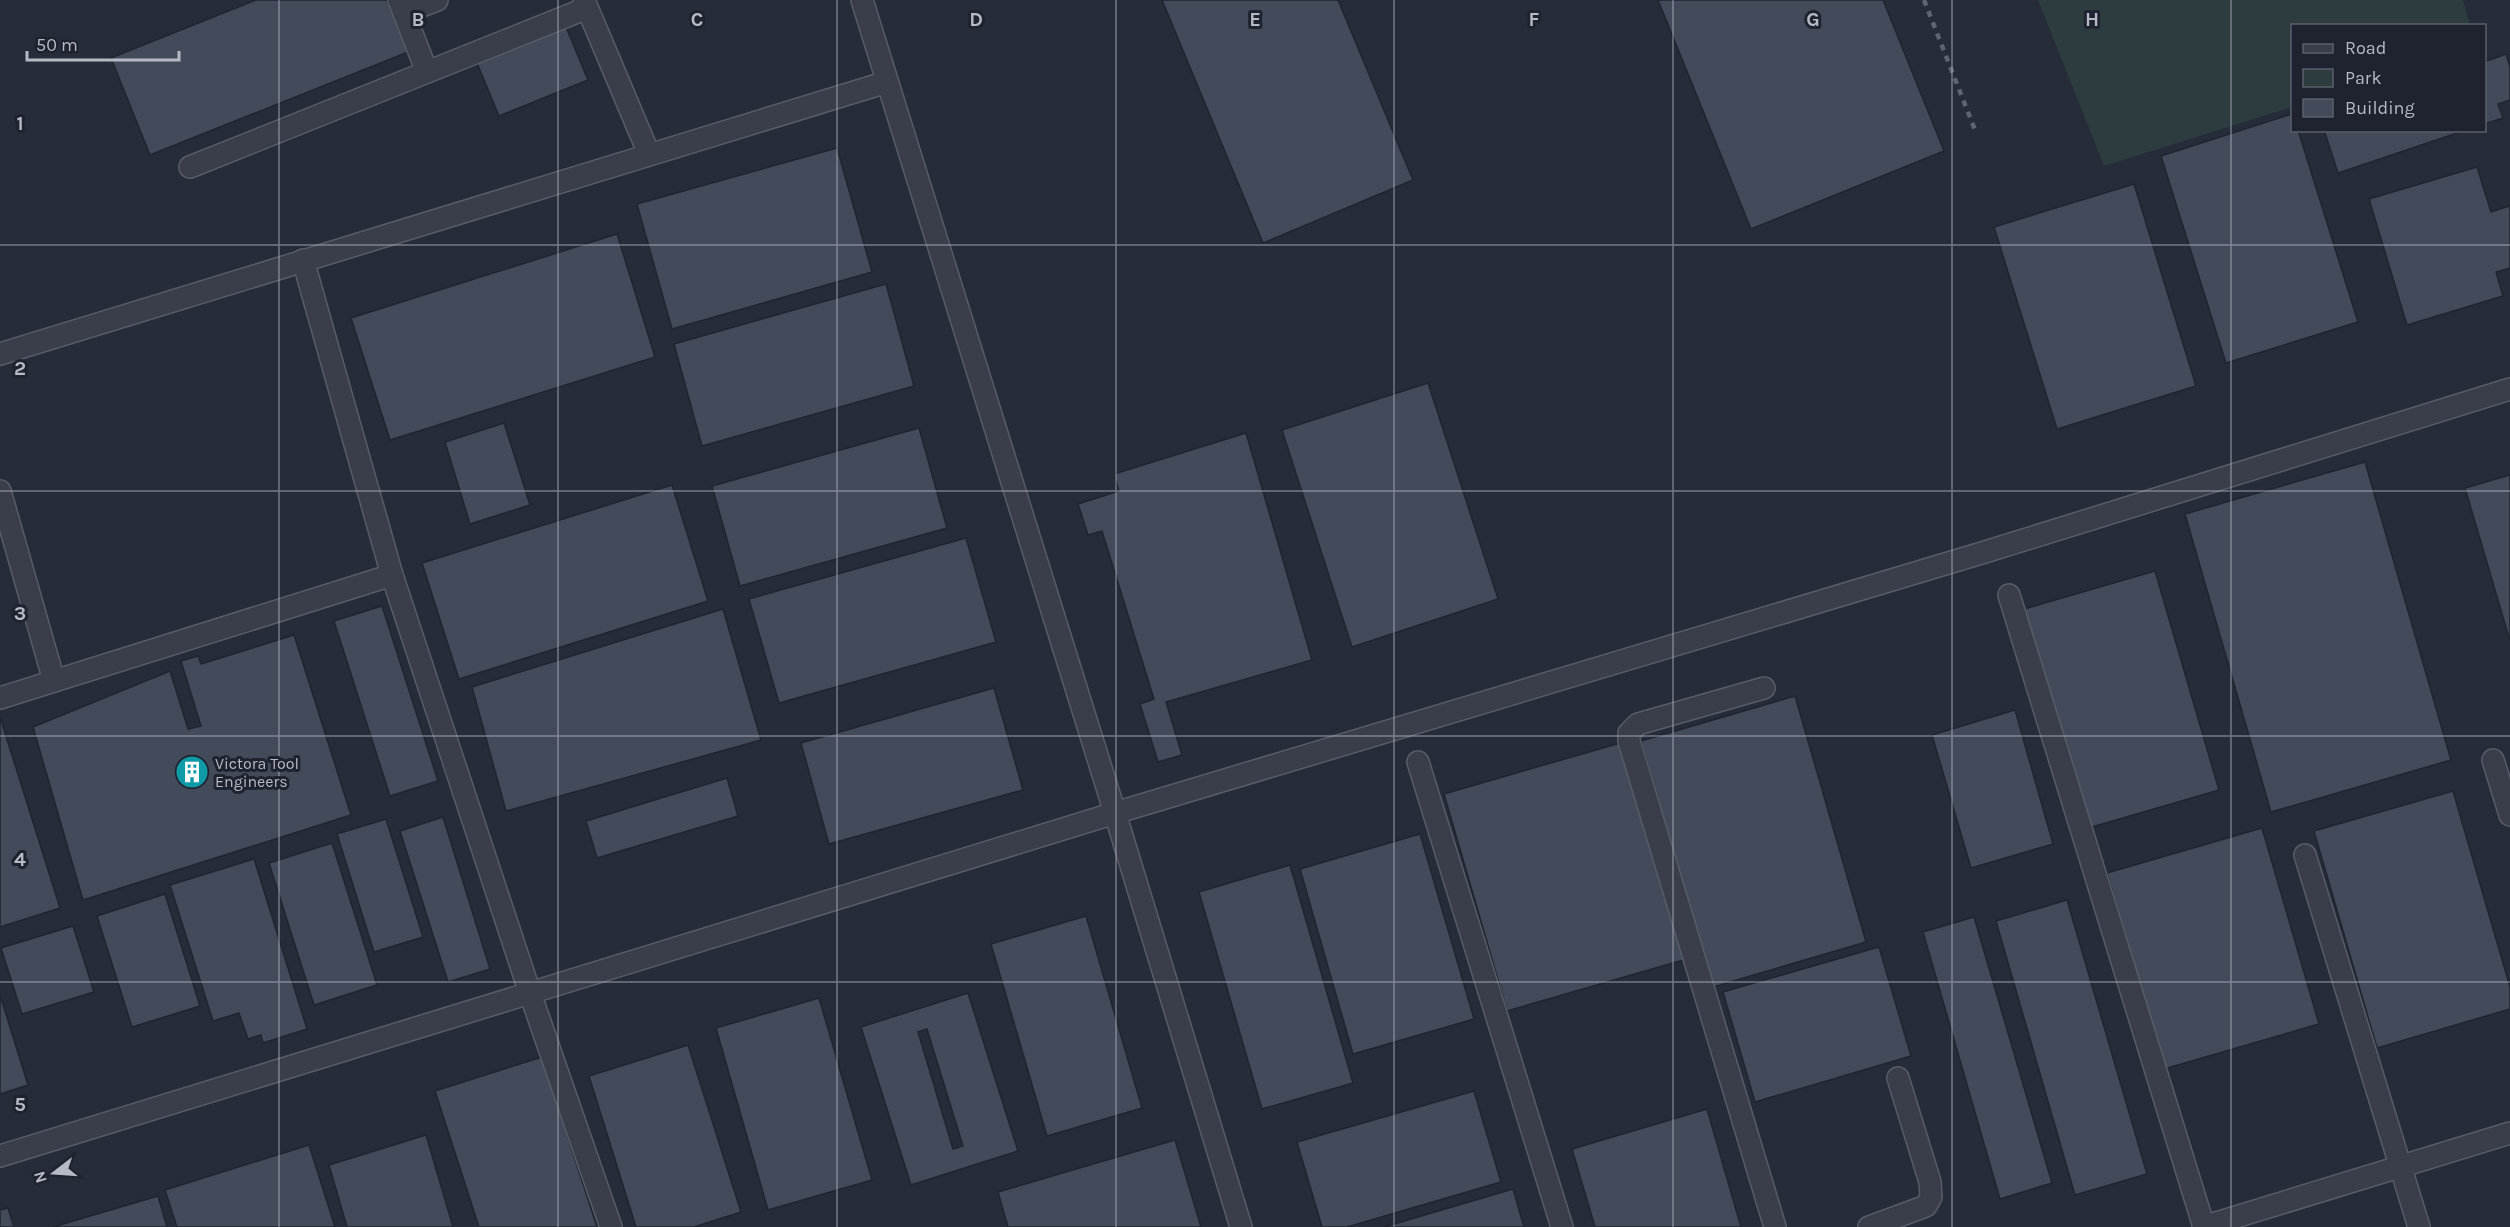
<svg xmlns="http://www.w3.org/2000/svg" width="2510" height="1227" viewBox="0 0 2510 1227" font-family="Karla,sans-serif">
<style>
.green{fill:#2c3c3f}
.building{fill:#434a59;stroke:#212531;stroke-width:1.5;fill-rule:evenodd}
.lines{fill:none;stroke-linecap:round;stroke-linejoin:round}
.minor-casing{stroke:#585c68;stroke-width:24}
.minor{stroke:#3a3e4a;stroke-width:21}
.rail{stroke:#5e6473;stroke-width:4.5;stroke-dasharray:6 6;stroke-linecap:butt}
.grid{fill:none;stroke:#b6b9c6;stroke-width:1.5;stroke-opacity:0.55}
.labels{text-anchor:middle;stroke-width:6;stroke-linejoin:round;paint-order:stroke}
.poi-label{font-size:16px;fill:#b6b9c6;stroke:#1f232f;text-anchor:start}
.grid-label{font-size:20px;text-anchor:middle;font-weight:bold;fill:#b6b9c6;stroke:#1f232f;stroke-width:6;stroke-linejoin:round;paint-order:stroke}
</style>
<rect width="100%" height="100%" fill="#262c3a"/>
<polygon class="green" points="2038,0 2463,0 2470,25 2292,26 2292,107 2104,166"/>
<g class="building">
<polygon points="256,0 387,0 408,52 150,155 111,58"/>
<polygon points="1162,0 1338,0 1413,180 1263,243"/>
<polygon points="1658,0 1883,0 1944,151 1751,229"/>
<polygon points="566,27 588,80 499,116 477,63"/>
<polygon points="2506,54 2510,67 2510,100 2498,104 2503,118 2484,124 2484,62"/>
<polygon points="2292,114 2292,130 2298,130 2358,322 2226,363 2161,156"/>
<polygon points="2324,130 2466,130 2338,173"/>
<polygon points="837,148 872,272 672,329 637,204"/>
<polygon points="2477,167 2491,212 2509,206 2510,209 2510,268 2496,272 2503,296 2407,325 2369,199"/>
<polygon points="2134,184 2196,386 2057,429 1994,227"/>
<polygon points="617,234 655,357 390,440 351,318"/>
<polygon points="886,284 914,386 702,446 674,344"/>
<polygon points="1428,383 1498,599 1352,647 1282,430"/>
<polygon points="504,423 530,505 470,524 445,442"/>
<polygon points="919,428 947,528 740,586 712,486"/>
<polygon points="1246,433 1312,660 1166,702 1182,755 1158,762 1140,704 1154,699 1102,531 1088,535 1078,504 1119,491 1114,474"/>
<polygon points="2365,462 2451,760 2271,812 2185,514"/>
<polygon points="2510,475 2510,641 2465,488"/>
<polygon points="672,485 708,601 459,679 422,563"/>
<polygon points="966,538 996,642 779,703 749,599"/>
<polygon points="2155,571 2219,790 2085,829 2021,610"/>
<polygon points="382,606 438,781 390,796 334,621"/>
<polygon points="723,609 761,740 506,811 472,687"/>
<polygon points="294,635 351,815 83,900 33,727 170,671 188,729 201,726 181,661 198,656 201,664"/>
<polygon points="994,688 1023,790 829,844 801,743"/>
<polygon points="1795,696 1866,942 1713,987 1641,741"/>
<polygon points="2015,710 2053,844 1971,868 1932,735"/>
<polygon points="0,717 60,908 0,927"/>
<polygon points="1627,741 1690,958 1507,1011 1444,794"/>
<polygon points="727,778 738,816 597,858 586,821"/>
<polygon points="2453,791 2510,987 2510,1009 2377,1048 2314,831"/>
<polygon points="443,817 490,969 448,982 400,831"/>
<polygon points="386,819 423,937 374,952 337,834"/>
<polygon points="2262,828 2319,1024 2164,1069 2107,873"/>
<polygon points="1420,834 1474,1019 1353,1054 1300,869"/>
<polygon points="332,843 377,985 314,1005 269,863"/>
<polygon points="254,859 307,1029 263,1043 261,1035 248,1039 239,1013 213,1021 170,885"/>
<polygon points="1290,865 1353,1083 1262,1109 1199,892"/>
<polygon points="165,894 200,1006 132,1027 97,916"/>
<polygon points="2067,900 2147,1174 2075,1195 1996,921"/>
<polygon points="1086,916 1142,1108 1047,1136 991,944"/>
<polygon points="1974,917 2052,1183 2000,1199 1923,932"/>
<polygon points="73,926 94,992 22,1014 1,948"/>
<polygon points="1879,947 1911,1056 1755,1102 1723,992"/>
<path d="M968,993L1018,1151L911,1185L861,1027ZM927,1029L963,1146L953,1149L918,1032Z"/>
<polygon points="0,995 28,1085 0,1094"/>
<polygon points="819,998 872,1180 768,1210 716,1028"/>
<polygon points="688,1045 741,1212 694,1227 636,1227 589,1076"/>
<polygon points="542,1057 597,1227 479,1227 435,1091"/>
<polygon points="1474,1091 1501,1182 1347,1227 1322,1227 1297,1142"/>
<polygon points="1707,1109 1741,1227 1595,1227 1572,1149"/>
<polygon points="426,1135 453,1227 347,1227 329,1165"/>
<polygon points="1175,1140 1201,1227 1008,1227 998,1192"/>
<polygon points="309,1145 335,1227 177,1227 165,1190"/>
<polygon points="1513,1189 1524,1227 1384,1227"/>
<polygon points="158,1196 167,1227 53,1227"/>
<polygon points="8,1208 14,1227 0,1227 0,1210"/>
</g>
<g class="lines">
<g class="minor-casing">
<g id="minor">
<polyline points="399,0 427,72"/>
<polyline points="584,0 649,154"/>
<polyline points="862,0 1115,813 1241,1227"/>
<polyline points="404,13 437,0"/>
<polyline points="190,167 587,8"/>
<polyline points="303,260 392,575 530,993 611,1227"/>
<polyline points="0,354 887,82"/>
<polyline points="0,491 54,681"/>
<polyline points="2009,595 2204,1227"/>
<polyline points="1764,688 1638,724 1629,733 1629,741 1775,1227"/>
<polyline points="0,698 392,575"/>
<polyline points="2493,760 2510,815"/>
<polyline points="1418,762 1562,1227"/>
<polyline points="2305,855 2419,1227"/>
<polyline points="0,1156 1115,813 1985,552 2510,389"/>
<polyline points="1869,1227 1926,1206 1931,1197 1930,1182 1898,1078"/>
<polyline points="2203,1227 2510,1133"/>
</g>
</g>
<use href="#minor" class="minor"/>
<polyline class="rail" points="1924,0 1975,130"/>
</g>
<path class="grid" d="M279,0V1227M558,0V1227M837,0V1227M1116,0V1227M1394,0V1227M1673,0V1227M1952,0V1227M2231,0V1227M0,245H2510M0,491H2510M0,736H2510M0,982H2510"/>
<defs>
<g id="building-disc" transform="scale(1.725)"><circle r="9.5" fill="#0f9aa8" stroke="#1f232f"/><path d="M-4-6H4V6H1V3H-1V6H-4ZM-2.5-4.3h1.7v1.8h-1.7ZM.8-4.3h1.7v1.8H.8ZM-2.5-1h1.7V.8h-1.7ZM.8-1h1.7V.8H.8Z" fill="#fff"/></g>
</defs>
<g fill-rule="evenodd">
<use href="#building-disc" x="192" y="772"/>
</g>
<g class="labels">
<g class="poi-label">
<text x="215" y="769">Victora Tool<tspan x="215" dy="18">Engineers</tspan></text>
</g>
</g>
<g class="grid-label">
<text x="418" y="26">B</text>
<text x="697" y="26">C</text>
<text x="976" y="26">D</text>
<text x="1255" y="26">E</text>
<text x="1534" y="26">F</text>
<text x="1813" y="26">G</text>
<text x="2092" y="26">H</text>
<text x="20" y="130">1</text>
<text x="20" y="375">2</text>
<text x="20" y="620">3</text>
<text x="20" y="866">4</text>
<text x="20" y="1111">5</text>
</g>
<rect x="2291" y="24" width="195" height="108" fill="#1f232f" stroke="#5b5f6b" stroke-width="1.5"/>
<rect x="2303" y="44" width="30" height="9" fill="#3a3e4a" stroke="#5b5f6b" stroke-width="1.5"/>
<text x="2345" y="54" font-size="18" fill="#b6b9c6">Road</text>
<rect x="2303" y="69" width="30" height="18" fill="#2c3c3f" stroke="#5b5f6b" stroke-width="1.5"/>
<text x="2345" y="84" font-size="18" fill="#b6b9c6">Park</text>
<rect x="2303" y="99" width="30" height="18" fill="#434a59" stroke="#5b5f6b" stroke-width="1.5"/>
<text x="2345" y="114" font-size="18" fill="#b6b9c6">Building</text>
<g transform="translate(54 1173) rotate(253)" stroke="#1f232f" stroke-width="4.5" paint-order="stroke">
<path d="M0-4.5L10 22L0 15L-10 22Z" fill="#b6b9c6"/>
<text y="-9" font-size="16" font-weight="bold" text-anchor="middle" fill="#b6b9c6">N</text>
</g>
<path d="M27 51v9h152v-9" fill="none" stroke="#b6b9c6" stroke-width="3"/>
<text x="36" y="51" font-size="18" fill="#b6b9c6" stroke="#1f232f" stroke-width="4.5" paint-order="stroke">50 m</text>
</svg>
